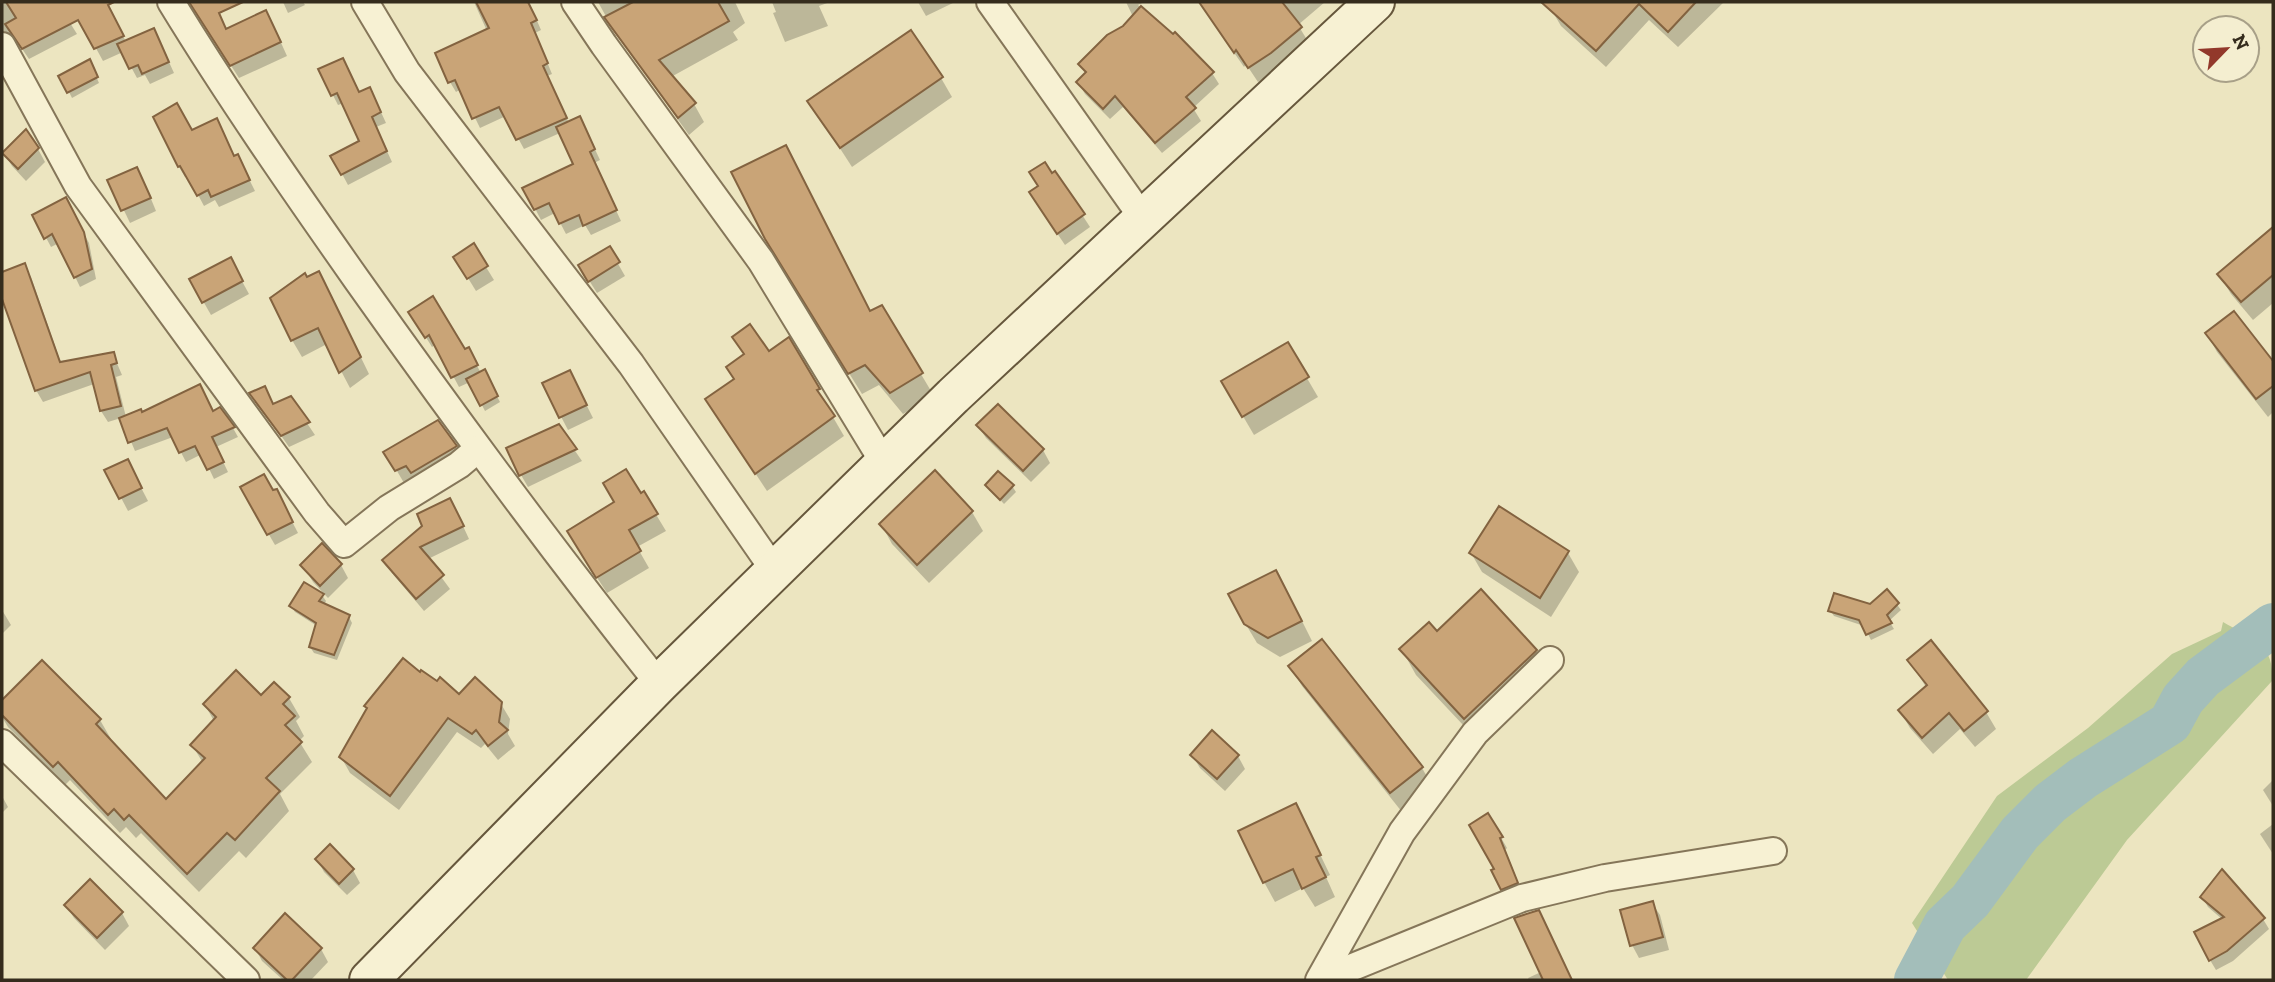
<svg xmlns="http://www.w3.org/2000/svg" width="2275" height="982" viewBox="0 0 2275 982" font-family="'Zilla Slab',serif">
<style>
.green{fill:#bcca95}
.shadow{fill:#0003}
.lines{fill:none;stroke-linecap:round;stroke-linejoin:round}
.river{stroke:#a3beba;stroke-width:44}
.building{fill:#c9a477;stroke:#836340;stroke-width:2}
.street-casing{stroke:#857659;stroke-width:30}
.secondary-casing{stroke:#66573c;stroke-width:42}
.street{stroke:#f7f1d3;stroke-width:26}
.secondary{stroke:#f7f1d3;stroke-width:38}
</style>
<rect width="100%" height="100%" fill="#ece5c0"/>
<path class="green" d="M2223,622C2250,638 2275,643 2272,681L2127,840L2026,980H1948L1912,923L1997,796L2088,728L2172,654L2221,631Z"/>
<g class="shadow">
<polygon points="2,2 57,2 77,34 29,59 14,37 2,44"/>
<polygon points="190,2 213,2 226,30 273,25 287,56 239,78"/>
<polygon points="283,2 303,2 305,5 288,13"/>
<polygon points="474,2 529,2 541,30 535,33 552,74 547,76 569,123 585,128 600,160 594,163 621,221 591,235 585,225 566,234 555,213 541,220 525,189 575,165 560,133 524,149 506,116 480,128 461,89 456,92 450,82 487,31"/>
<polygon points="598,2 631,2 632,4 636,2 735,2 745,23 733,32 738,40 671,77 694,104 704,122 689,135 613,29"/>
<polygon points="772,2 830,2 819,6 828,26 785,42 773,13 776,12"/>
<polygon points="918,2 955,2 926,16"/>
<polygon points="1126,2 1144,2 1138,5 1212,73 1219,84 1193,108 1201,121 1162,153 1123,107 1110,119 1085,94 1078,82 1086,75 1080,65 1135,21"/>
<polygon points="1209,2 1325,2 1298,25 1309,43 1280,68 1258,82 1246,64 1244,67 1212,21 1203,6"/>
<polygon points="1558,2 1724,2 1678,47 1649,20 1606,67 1561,26 1551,9"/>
<polygon points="114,18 126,42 159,40 174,73 150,84 145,75 137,78 123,52 103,61 80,19"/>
<polygon points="92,67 99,83 72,98 61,76"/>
<polygon points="320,70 359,94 375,99 386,123 376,127 392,162 348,185 333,157 362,141 344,103 338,105"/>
<polygon points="941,78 952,97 852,167 810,102"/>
<polygon points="155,118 192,132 234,158 243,167 255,191 219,207 215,200 204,206 188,176 185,177 179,167"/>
<polygon points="38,149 45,162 26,181 12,166 4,153"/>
<polygon points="1055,173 1090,227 1065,245 1038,205 1051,175"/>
<polygon points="110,181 144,182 156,211 130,223"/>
<polygon points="65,199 89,243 96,279 80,287 59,243 51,247 34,215"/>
<polygon points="2273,229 2273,303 2253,320 2231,294 2219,274"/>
<polygon points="473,246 494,280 476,291 455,257"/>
<polygon points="609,248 625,276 597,293 580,266"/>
<polygon points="779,261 871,313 881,307 934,396 903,414 879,385 862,394"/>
<polygon points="24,266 31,277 61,363 113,354 122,375 116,377 126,417 213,413 233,428 238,437 216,447 228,472 214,479 202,454 186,462 173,437 135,451 121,418 108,422 101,411 94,384 43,402 36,390 2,296 2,274"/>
<polygon points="237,272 249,294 211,315 191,280"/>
<polygon points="307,279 328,290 369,374 350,388 327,344 302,357 292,340"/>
<polygon points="410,312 465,351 468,350 481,373 484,372 500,402 485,411 470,382 459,387 436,344 432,347"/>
<polygon points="2233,313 2273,364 2273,412 2268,417 2217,352 2207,334"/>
<polygon points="788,340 844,436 767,491 707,400"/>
<polygon points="1287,344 1318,397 1254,435 1223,382"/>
<polygon points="544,384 576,384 593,418 568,430"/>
<polygon points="265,388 274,406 290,398 315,435 289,447 252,394"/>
<polygon points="438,422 463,459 404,483 386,452"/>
<polygon points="558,426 582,461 528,487 521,475"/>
<polygon points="978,426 1043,450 1050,463 1031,482 986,438"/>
<polygon points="107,471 134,474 148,501 128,511"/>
<polygon points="987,485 1012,486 1016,492 1004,504"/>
<polygon points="242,488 273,493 282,502 298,533 275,545"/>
<polygon points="643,493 666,531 637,547 649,568 607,593 578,548"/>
<polygon points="1500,508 1568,553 1579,572 1551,617 1482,572 1471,553"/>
<polygon points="972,512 983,531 929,583 892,544 881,524"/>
<polygon points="457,513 469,539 428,559 450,589 424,611 392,573 385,561"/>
<polygon points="341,565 348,578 328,598 313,582 305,569"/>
<polygon points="1287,591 1312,641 1280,657 1257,643 1245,623"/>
<polygon points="1887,591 1901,610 1889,621 1894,629 1871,640 1864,626 1834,616 1830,610 1870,606"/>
<polygon points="1481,592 1536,651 1551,677 1480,743 1416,675 1402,650 1437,633"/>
<polygon points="322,595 326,601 324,605 349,617 352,623 337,660 314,653 310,647 317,626 295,612 291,606"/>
<polygon points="2,610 11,625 2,634"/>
<polygon points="1909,660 1986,712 1996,729 1975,747 1960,729 1933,754 1910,728 1900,711 1926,687"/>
<polygon points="42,662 100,720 111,739 109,741 166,802 203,763 192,745 214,721 205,705 261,697 289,698 300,717 296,721 304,736 299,741 312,762 280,794 289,811 246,858 239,851 199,892 141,833 136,838 126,827 120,833 70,780 65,785 8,727 2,717 2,703"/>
<polygon points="1291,667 1422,768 1433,787 1402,812 1302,686"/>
<polygon points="420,674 459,697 501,704 510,719 508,734 515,746 498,760 485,744 481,748 457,732 399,810 350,773 341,757 368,710 366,706"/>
<polygon points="1192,755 1238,756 1245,769 1225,791 1200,768"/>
<polygon points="2273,780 2273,806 2263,790"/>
<polygon points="2,796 8,807 2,813"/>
<polygon points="1488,815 1507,848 1505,850 1523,894 1508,900 1502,889 1497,870"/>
<polygon points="2273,824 2273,854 2260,834"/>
<polygon points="1306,825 1330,875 1326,877 1335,897 1315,907 1303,888 1275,902 1264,882"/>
<polygon points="317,859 353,870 360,883 347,895 324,872"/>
<polygon points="90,882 122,913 129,926 105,950 74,918 66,905"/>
<polygon points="2202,897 2263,919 2269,929 2233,961 2216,970 2210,960 2223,920 2208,907"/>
<polygon points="1652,903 1660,915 1669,950 1639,958 1632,945"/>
<polygon points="1539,912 1550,932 1572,980 1529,980 1528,978 1541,972"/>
<polygon points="255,948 321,949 328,962 311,980 283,980 262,961"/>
</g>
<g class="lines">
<polyline class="river" points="1916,980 1945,925 1970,901 2020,833 2050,803 2083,778 2170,723 2183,699 2203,677 2273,625"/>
</g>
<g class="building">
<polygon points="6,2 114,2 108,5 124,36 94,49 78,20 22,49 5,24 16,18"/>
<polygon points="189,2 243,2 219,13 226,29 266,10 281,42 230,66"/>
<polygon points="476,2 528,2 537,20 531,23 548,63 543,66 567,118 516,140 499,107 472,119 455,80 448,83 435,53 489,28"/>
<polygon points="633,2 718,2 729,21 659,60 696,103 678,118 604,17"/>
<polygon points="1199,2 1282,2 1302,27 1271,53 1248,68 1236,50 1234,53"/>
<polygon points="1541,2 1696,2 1668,32 1639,4 1596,51"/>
<polygon points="1141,6 1173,34 1175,32 1214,72 1186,97 1196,108 1155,143 1115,96 1103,109 1076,82 1086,72 1078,64 1107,35 1123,26"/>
<polygon points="154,28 169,62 142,74 138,65 129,69 117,44"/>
<polygon points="911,30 943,77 840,148 807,101"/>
<polygon points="343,58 359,92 370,87 381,112 372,117 387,151 341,175 330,156 359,141 337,93 331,96 318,69"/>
<polygon points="90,59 98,77 67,93 58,76"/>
<polygon points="177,103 192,130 217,118 234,156 238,154 250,180 211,197 208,190 197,196 180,166 178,167 153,117"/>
<polygon points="580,116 595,149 590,152 617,210 583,226 579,215 559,224 549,203 534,210 522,188 573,164 556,127"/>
<polygon points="26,129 39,148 18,169 2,153"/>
<polygon points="786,145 870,311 882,305 923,373 890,393 865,365 848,374 765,239 731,172"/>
<polygon points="1045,162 1052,173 1055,171 1085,214 1057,234 1029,192 1038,186 1029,172"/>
<polygon points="137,167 151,198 121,211 107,180"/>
<polygon points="66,197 84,232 92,269 74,278 52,234 44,239 32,215"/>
<polygon points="2273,227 2273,275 2241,302 2217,274"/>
<polygon points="474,243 488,266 467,279 453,257"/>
<polygon points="610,246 620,262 588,282 578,265"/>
<polygon points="231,257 243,281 202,303 189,279"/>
<polygon points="25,263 60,362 114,352 117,363 111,365 121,406 100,411 90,372 35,391 2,299 2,272"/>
<polygon points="319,271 361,357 339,373 318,328 291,341 270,298 305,273 307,277"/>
<polygon points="433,296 465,349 469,347 478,365 451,378 429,335 425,338 408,312"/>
<polygon points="2234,311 2273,361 2273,386 2256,399 2205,333"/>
<polygon points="750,324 769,351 789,337 820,389 817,390 835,416 755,474 705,399 734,379 726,367 744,354 732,337"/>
<polygon points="1288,342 1309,377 1242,417 1221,381"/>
<polygon points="485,369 498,396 480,406 466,379"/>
<polygon points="570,370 587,405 559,418 542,383"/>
<polygon points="200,384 213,411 220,407 235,427 212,437 224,462 207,470 195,446 179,453 167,428 128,443 119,418 141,409 142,412"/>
<polygon points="265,386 273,404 291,396 310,422 281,436 249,393"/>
<polygon points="998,404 1044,449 1023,471 976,425"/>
<polygon points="438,420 457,446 411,473 406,466 395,471 383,452"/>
<polygon points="559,424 577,449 519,476 506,448"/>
<polygon points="128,459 142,488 119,499 104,470"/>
<polygon points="626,469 641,493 644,491 658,514 629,530 641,551 596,578 567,531 614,502 603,483"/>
<polygon points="935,470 973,511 917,565 879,524"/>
<polygon points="998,471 1014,485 1000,500 985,485"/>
<polygon points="264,474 273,490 277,489 293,522 267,535 240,487"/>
<polygon points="450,498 464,526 420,547 444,575 416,599 382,560 422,526 417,514"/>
<polygon points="1499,506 1569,551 1540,598 1469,553"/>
<polygon points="322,543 342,564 320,586 300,565"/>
<polygon points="1276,570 1302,621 1268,638 1244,624 1228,594"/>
<polygon points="304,582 324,594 319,601 350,615 334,655 309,647 316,623 289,606"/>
<polygon points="1481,589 1537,650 1464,719 1399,649 1429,622 1437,631"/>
<polygon points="1887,589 1899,603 1887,615 1892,623 1866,635 1859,620 1828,611 1834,593 1870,604"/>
<polygon points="1322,639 1423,767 1390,793 1288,666"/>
<polygon points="1931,640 1988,711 1964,731 1949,713 1922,738 1898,710 1927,685 1907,660"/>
<polygon points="403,658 420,672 421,670 437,681 440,677 459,694 475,677 502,702 499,722 508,730 488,746 476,730 472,734 448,718 390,796 339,757 367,708 364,706"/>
<polygon points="42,660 101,719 96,724 166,799 205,758 190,745 216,717 203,704 236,670 261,695 274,682 290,697 283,704 295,716 285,725 302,742 266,778 280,791 235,840 227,833 187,874 129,815 124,820 114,809 108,815 58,762 53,767 2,715 2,700"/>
<polygon points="1212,730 1239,755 1217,779 1190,755"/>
<polygon points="1296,803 1321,855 1316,857 1326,877 1302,889 1293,869 1263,883 1238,831"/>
<polygon points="1488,813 1503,837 1500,838 1518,883 1501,890 1491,870 1494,869 1469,825"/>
<polygon points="330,844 354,869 339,884 315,859"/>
<polygon points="2222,869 2265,918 2227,951 2209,961 2194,932 2224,917 2200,897"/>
<polygon points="90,879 123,912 97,938 64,905"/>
<polygon points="1653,901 1663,937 1630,946 1620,910"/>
<polygon points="1539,910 1572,980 1543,980 1514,918"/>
<polygon points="285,913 322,948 292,980 287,980 253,948"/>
</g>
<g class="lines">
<g class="street-casing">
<g id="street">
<path d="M171,2C229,97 293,189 357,280C454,417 554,552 659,684"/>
<polyline points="365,2 407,72 631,364 774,570"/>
<polyline points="575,2 604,45 761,261 884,463"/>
<polyline points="990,2 1142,217"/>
<polyline points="2,46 78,186 317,513 344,544 389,508 459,465 478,449"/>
<polyline points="2,743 246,980"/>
<polyline points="1319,980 1402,832 1475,733 1550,660"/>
<polyline points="1321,980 1522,898 1605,878 1773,851"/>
</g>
</g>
<g class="secondary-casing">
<polyline id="secondary" points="369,980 659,684 953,396 1375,2"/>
</g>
<use href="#street" class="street"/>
<use href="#secondary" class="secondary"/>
</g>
<rect width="2275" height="982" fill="none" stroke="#352c1d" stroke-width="7"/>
<g transform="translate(2226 49) rotate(65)"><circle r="33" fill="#f4eed0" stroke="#a8a088" stroke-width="2"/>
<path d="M0-5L12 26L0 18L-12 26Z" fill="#92382b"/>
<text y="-10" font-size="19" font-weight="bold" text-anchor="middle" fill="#352c1d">N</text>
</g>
</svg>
